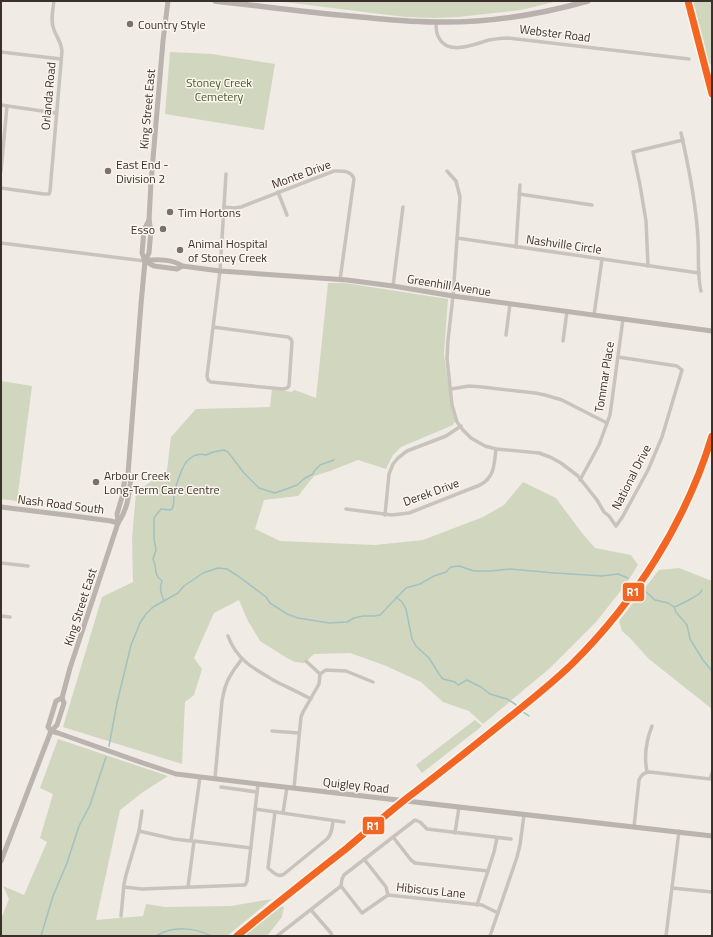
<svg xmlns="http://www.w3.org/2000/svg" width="713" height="937" font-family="'Titillium Web',sans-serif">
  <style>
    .green { fill: #d1d6bf }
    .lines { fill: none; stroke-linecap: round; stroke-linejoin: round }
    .stream { stroke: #a1c2c1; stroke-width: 1.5 }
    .street { stroke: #c9c3be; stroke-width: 3.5 }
    .secondary { stroke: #bab3ae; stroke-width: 5 }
    .primary { stroke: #b8b1ad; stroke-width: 5.5 }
    .rail-1-casing { stroke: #fbf5ee; stroke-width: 10 }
    .rail-1 { stroke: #f26522; stroke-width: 7 }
    .poi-dot { fill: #7a716c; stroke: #fbf5ee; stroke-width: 1.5 }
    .labels { text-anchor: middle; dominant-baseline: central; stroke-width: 3; stroke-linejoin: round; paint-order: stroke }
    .poi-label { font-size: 12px; fill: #3b302b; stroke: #fbf5ee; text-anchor: start }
    .street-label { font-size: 12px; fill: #3b302b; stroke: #fbf5ee }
    .park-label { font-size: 12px; fill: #4a5a2e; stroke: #fbf5ee }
    .line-badge { stroke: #fbf5ee; stroke-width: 1.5 }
    .badge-label { font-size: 11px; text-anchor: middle; font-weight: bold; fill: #fff }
  </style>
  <rect width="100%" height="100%" fill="#f0ebe5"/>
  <g class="green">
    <polygon points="277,1 558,1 521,10 458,17 433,18 406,17 372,13"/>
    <polygon points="693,1 712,1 712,65 708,62"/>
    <polygon points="170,52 212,54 275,64 264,130 165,114"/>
    <polygon points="328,283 345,283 448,299 444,354 452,410 456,420 453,425 401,447 393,455 386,469 358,460 330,471 314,476 298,496 264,500 255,529 280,541 375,545 423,540 483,517 504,505 523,482 556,498 582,533 595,548 631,555 638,565 626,584 596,622 550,668 483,724 469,711 443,702 421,682 384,665 350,653 314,654 304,663 295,662 287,658 260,641 247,619 239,600 214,613 194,658 202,669 194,695 185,702 182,764 63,727 102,597 133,582 132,539 136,492 167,470 171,437 196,409 270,407 272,389 283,390 291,392 295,390 316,398"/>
    <polygon points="1,381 32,386 17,501 1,499"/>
    <polygon points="679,568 712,581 712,709 649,659 629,637 622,631 619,621 659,570"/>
    <polygon points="475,720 482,726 422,773 416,765"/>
    <polygon points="58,739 168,776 143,792 120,810 96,920 143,916 146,904 165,907 231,906 272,899 227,936 1,936 1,919 9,899 3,886 24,895 47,842 40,838 53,794 40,788"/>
    <polygon points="278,907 284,907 282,917 267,936 243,936"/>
  </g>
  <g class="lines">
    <g class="stream">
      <polyline points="645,591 655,600 668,603 674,607 676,612 687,625 690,639 703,660 712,671"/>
      <polyline points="396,597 402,602 406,609 412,639 416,646 429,658 439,674 443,679 455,682 458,685 467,680 481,687 490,694 507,699 515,704 518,707"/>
      <path d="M 164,601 C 161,594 159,588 162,581 C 152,573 158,568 153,559 L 156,550 L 154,539 L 154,518 L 161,509 L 170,510 L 172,509 C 175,503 173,502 174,497 C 174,489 182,467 187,461 C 192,456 199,453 206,455 L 213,452 L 224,450 L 228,452 L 244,473 L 259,488 L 275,493 L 289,488 L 297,485 L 305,478 L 313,474 L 315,470 L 320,465 L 334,460"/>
      <path d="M 674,607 C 678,606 697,596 700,593 C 701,592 701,591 702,590"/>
      <polyline points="520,710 529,716"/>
      <polyline points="109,746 117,703 131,645 140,623 146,614 153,607 178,593 184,586 203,573 218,568 227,569 238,576 266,597 270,603 287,614 298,618 329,623 347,622 354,618 363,616 374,616 380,615 406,588 420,584 434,576 446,572 451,567 459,566 474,571 491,571 510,569 555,573 602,576 618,574 628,578"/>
      <polyline points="41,936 53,896 67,863 79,826 90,805 106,757"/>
      <path d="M 156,936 C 172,926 194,927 211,936"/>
    </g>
    <g class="street">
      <path d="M 436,22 C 436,27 436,34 439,38 C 448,56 475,44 489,40 C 495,39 501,38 508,38 L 689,59"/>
      <polyline points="1,52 61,59"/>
      <polyline points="1,105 56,113"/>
      <path d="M 681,133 C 689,168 696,203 698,239 C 699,256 697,275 701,291"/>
      <polyline points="1,171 7,106"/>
      <polyline points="447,171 456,181 460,197 453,296 448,340 447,358 452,405 457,422 463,430 471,438 485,446 496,449 539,453 550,457 561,463 578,476 597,500 604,512 609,516 616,526 623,516 648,470 662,437 682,370 677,366 618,357"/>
      <path d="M 1,188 L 44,194 L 49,194 L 50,191 L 62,51 C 61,41 57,38 54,30 C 50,21 53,10 54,1"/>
      <polyline points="278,192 287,215"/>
      <polyline points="519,194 592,205"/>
      <path d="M 224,207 L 234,208 L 241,207 L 334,171 C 342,171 351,170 354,179 L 340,280"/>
      <polyline points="457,238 699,273"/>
      <polyline points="1,243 145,261"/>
      <polyline points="516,247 520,185"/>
      <polyline points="648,266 646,221 640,185 633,152 683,140"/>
      <polyline points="393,286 403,207"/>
      <polyline points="594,315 602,259"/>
      <polyline points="213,327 288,337 291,339 292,342 289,386 287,388 283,389 211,382 208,380 207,376 220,271 226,174"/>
      <polyline points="506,335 510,304"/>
      <polyline points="563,341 567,311"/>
      <polyline points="451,389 469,386 482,387 535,393 545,395 562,400 607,423"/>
      <polyline points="580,480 599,445 610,415 623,319"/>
      <path d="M 346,509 L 392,515 L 409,513 L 480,485 C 495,477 494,464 496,449"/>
      <polyline points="385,515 389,474 393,464 398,458 407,451 446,436 461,426"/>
      <polyline points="1,563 28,566"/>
      <polyline points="1,616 10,617"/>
      <path d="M 228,636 C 237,661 256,670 277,682 C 289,688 300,693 311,699"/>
      <polyline points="306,661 320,674"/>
      <polyline points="320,674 326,670 346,671 373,682"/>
      <polyline points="272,731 299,733"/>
      <path d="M 647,772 C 644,757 646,741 652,726"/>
      <path d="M 215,778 L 222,701 C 223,696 224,690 226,685 C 229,675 236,667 242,659"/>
      <polyline points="221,787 257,792"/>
      <polyline points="294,788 301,717 303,712 319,684 320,674"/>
      <polyline points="255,809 344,822"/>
      <path d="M 275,812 L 268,868 C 273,872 278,878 284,874 L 327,839 C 332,834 332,828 333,821"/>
      <polyline points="283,813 287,787"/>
      <path d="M 634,827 L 639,780 C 641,775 644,772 650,772 L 710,779 L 712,773"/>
      <polyline points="139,831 174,839 191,841 200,777"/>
      <polyline points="455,833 459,807"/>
      <polyline points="393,837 411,860 415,863 488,871"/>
      <polyline points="364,859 386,887 388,895"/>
      <polyline points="124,887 142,889 244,885 245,885 247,881 258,784"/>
      <polyline points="188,887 194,841 251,848"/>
      <polyline points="672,888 712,892"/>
      <polyline points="477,905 494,852 497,838"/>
      <polyline points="311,910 331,933 332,936"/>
      <polyline points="498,913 482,905 388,895 362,913 341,886 342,879 344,875 415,820 420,822 427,829 511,839"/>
      <polyline points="121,916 124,884 126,875 139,831 142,811"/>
      <polyline points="277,936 341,886"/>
      <polyline points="490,936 517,857 520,845 524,815"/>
      <polyline points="666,936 679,831"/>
    </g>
    <g class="secondary">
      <path d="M 145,261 C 156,259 173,259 182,266 L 220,271 L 347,280 L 393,286 L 453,296 L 712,331"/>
      <polyline points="145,261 142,253 144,230 149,220"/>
      <polyline points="145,261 154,266 177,269 182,266"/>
      <polyline points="1,507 74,516 111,521 118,523"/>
      <polyline points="118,523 117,514 122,497 125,478 128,474 141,304 145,261 149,253 150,241 151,231 149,220 151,182 163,41 168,1"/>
      <polyline points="51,731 58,733 143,763 176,774 258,784 712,836"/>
      <polyline points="51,731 48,727 56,701 62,698"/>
      <path d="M 1,861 L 51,731 L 57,725 L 64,703 L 62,698 L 70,668 L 118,523 C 128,509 129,494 131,477 L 131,475 L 128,474"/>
    </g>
    <path class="primary" d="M 215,1 C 260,6 305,12 350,16 C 379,19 407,22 435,22 C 487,23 538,15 588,1"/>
    <defs>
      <g id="rail-1">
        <polyline points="688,1 712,94"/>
        <path d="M 237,936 C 273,906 310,877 347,848 C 367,831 387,814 407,798 C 439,774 470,749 501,724 C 525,705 549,686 571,665 C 635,602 686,522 712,436"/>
      </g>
    </defs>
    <use href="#rail-1" class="rail-1-casing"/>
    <use href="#rail-1" class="rail-1"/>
  </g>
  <g class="poi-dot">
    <circle cx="130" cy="24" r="4"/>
    <circle cx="108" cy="171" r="4"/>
    <circle cx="170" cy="212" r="4"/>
    <circle cx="163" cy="229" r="4"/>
    <circle cx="180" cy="250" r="4"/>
    <circle cx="96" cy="482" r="4"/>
  </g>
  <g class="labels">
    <g class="poi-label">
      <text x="138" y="24">Country Style</text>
      <text x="116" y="164">East End -<tspan x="116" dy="14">Division 2</tspan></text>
      <text x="178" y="212">Tim Hortons</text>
      <text x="155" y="229" text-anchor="end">Esso</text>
      <text x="188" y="243">Animal Hospital<tspan x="188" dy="14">of Stoney Creek</tspan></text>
      <text x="104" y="475">Arbour Creek<tspan x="104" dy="14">Long-Term Care Centre</tspan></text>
    </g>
    <g class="street-label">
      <text transform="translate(555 33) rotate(7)">Webster Road</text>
      <text transform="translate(48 96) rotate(-85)">Orlanda Road</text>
      <text transform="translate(147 109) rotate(-85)">King Street East</text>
      <text transform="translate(301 174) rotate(-20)">Monte Drive</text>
      <text transform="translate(564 244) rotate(8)">Nashville Circle</text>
      <text transform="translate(449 285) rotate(9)">Greenhill Avenue</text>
      <text transform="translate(604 377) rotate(-81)">Tommar Place</text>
      <text transform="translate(631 477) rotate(-63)">National Drive</text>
      <text transform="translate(431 492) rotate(-20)">Derek Drive</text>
      <text transform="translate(61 504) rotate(7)">Nash Road South</text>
      <text transform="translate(80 607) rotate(-72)">King Street East</text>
      <text transform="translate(356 785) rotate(6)">Quigley Road</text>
      <text transform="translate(431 890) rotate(6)">Hibiscus Lane</text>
    </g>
    <g class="park-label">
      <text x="219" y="82">Stoney Creek<tspan x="219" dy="14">Cemetery</tspan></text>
    </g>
  </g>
  <g class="line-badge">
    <rect x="622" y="582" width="23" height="20" rx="4" fill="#f26522"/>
    <rect x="362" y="816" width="23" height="19" rx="4" fill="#f26522"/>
  </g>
  <g class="badge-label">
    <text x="633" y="596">R1</text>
    <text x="373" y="830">R1</text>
  </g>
  <rect width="713" height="937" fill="none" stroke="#3b302b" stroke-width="4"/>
</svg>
